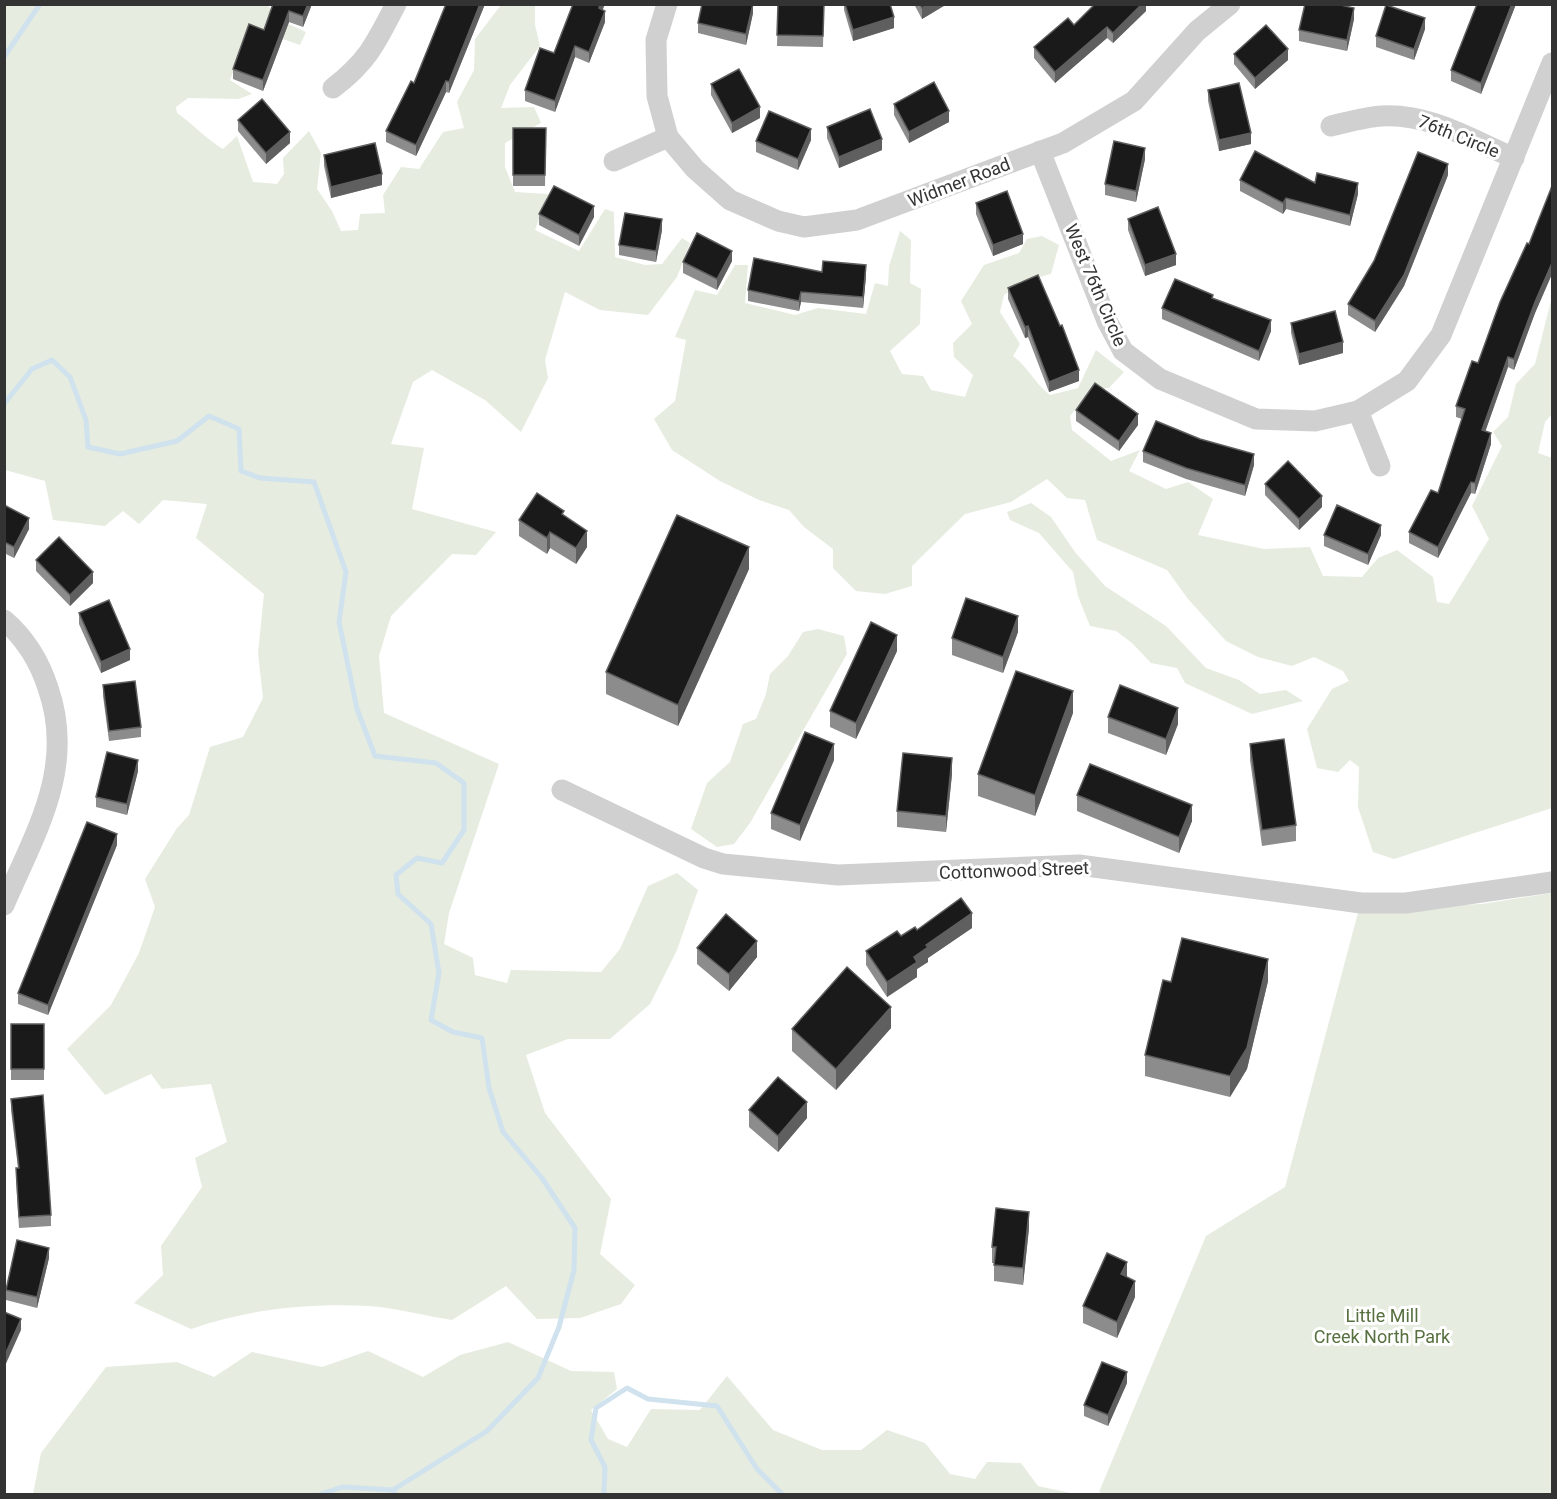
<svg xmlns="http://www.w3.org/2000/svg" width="1557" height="1499" font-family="Roboto,sans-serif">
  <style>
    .green { fill: #e6ecdf }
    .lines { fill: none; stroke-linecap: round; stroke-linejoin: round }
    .stream { stroke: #cfe2ee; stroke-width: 5 }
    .minor { stroke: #d0d0d0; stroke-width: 21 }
    .wall { fill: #8c8c8c }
    .shaded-wall { fill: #5f5f5f }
    .building { fill: #1a1a1a; stroke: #5f5f5f; stroke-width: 1.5 }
    .labels { text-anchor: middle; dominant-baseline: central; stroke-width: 6; stroke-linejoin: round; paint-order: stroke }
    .street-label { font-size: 18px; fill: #333; stroke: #fff }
    .park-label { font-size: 18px; fill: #56703f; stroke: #fff }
  </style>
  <rect width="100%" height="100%" fill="#fff"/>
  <g class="green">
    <path d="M 4,5 L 267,5 L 272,10 L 273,17 L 306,32 L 300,45 L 260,31 L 247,35 L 230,80 L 252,94 L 238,99 L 188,98 L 176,107 L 177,113 C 194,125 206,139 223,149 L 237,136 L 253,182 L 277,184 L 284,174 L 283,158 L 309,131 L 321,153 L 317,189 L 332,211 L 341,231 L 358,230 L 360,214 L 385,213 L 383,195 L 401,167 L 419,169 L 443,132 L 464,128 L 457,102 L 474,70 L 475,39 L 501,5 L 535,5 L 535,25 L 540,46 L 510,85 L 501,108 L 534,107 L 541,123 L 505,143 L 505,167 L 515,192 L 548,194 L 535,230 L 579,251 L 605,209 L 614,212 L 615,257 L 645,265 L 662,264 L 682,238 L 690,243 L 677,277 L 648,315 L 600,310 L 565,292 L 545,360 L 548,378 L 521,432 L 485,400 L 432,370 L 413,382 L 391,444 L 424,448 L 412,509 L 496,532 L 476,555 L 452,554 L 391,616 L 379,656 L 384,713 L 499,764 L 449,913 L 444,944 L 473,958 L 475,975 L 507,983 L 511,970 L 601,972 L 620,949 L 648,886 L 677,873 L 698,890 L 677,950 L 650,1004 L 610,1039 L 568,1039 L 526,1055 L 545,1113 L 611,1199 L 600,1254 L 635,1285 L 621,1304 L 580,1318 L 537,1319 L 506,1286 L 452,1320 C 425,1316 397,1308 369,1306 C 308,1303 249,1309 191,1329 L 134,1303 L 163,1275 L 161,1246 L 202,1187 L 195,1158 L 227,1142 L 211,1084 L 162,1089 L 151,1074 L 105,1095 L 67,1049 L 111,1005 L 139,953 L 155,907 L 145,879 L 177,828 L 189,815 L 210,747 L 243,737 L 263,698 L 258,653 L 264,594 L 196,538 L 207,504 L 163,500 L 139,524 L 123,511 L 105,526 L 53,520 L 45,481 L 5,470 Z"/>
    <path d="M 900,231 L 911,240 L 910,283 L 921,289 L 920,324 L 890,351 L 902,374 L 923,376 L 931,390 L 965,397 L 973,375 L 954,357 L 953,343 L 972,324 L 961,301 L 984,265 L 1019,253 L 1027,239 L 1042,236 L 1059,245 L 1051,274 L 1024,281 L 1004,295 L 1000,312 L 1020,344 L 1013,356 C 1028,367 1035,384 1050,395 L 1078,388 L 1096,350 L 1124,372 L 1109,388 L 1092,389 L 1070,416 L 1072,430 L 1111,461 L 1140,450 L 1129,471 L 1166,489 L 1188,482 L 1213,499 L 1198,535 L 1264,549 L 1310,547 L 1323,576 L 1362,577 L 1378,558 L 1397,550 L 1433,577 L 1437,602 L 1449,604 L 1489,539 L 1472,506 L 1502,446 L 1493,432 L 1508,417 L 1516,384 L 1535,364 L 1552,297 L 1552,414 L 1545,422 L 1538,453 L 1552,458 L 1552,808 L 1394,859 L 1373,852 L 1358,807 L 1359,767 L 1350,760 L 1338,772 L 1317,768 L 1307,729 L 1332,689 L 1349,681 L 1343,671 L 1314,657 L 1292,666 L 1258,657 L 1226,641 L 1188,599 L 1167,570 L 1097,540 L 1085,500 L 1067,498 L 1047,479 L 1011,502 L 965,514 L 912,566 L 912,586 L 885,594 L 856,591 L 833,568 L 833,549 L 804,527 L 789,510 L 759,500 L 720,481 L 672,450 L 654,419 L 675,401 L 686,340 L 675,337 L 695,290 L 717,295 L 735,265 L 748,265 L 745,303 L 795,315 L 818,308 L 866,314 L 875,283 L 888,286 L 889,266 Z"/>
    <polygon points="1031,503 1051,517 1075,552 1105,586 1166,626 1206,668 1239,680 1260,694 1286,690 1303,701 1252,714 1185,683 1177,668 1151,663 1132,643 1116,631 1090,626 1078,596 1073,572 1039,533 1010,520 1007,512"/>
    <polygon points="818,629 844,636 847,654 750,823 734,844 717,847 691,829 707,783 730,762 743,724 756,719 766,694 770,674 788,656 803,632"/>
    <polygon points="1552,893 1552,1494 1106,1494 1099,1492 1206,1236 1285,1187 1359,909 1482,904"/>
    <polygon points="508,1342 571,1371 614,1372 617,1389 591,1410 608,1439 627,1447 651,1409 700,1410 727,1376 773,1430 822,1450 861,1450 887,1430 925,1443 950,1474 975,1479 987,1462 1021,1463 1038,1486 1075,1494 33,1494 41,1453 106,1367 177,1362 214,1377 252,1352 322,1367 368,1351 423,1377 460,1355"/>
  </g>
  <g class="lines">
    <g class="stream">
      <polyline points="4,57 40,4"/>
      <polyline points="4,404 32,369 52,360 70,377 86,420 88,447 120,454 177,441 209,416 239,429 241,471 260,478 314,482 346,572 339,622 357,709 375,756 436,763 464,783 464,830 442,863 417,858 396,875 398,894 431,924 439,973 431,1020 453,1032 482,1038 489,1088 503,1132 542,1178 575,1228 574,1270 559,1327 538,1378 487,1431 393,1490"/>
      <polyline points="321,1494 342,1487 393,1490 395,1494"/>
      <polyline points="604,1494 605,1467 591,1440 596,1408 627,1388 648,1399 717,1406 757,1469 782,1494"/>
    </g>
    <g class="minor">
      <polyline points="667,4 656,40 657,96 668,137 695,169 730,200 778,221 804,227 857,220 1063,143 1134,101 1197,31 1230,4"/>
      <path d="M 333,88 C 368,61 376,43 396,4"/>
      <path d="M 1331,126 C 1348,122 1365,117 1382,116 C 1429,113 1472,140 1514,158"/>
      <polyline points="1040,151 1107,321 1123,351 1160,379 1256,419 1315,421 1358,411 1407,381 1441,335 1552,63"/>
      <polyline points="614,161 668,137"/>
      <polyline points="1358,411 1380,466"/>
      <path d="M 4,620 C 25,638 40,663 48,688 C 76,768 35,833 4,905"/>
      <polyline points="562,790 704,858 723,864 838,875 1079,865 1361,903 1406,903 1552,882"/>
    </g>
  </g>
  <g class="wall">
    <polygon points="273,4 312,4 303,27 289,22 263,91 233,79 233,69 264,30"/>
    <polygon points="446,4 485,4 449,93 446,92 416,156 386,142 386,131 414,83"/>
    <polygon points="753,4 753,13 746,45 698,33 698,23"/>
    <polygon points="778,4 824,4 823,47 777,46"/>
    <polygon points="844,4 890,4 894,28 853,41 844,10"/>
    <polygon points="914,4 947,4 922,19"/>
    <polygon points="1146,4 1146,11 1113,43 1107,38 1055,83 1034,58 1034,47 1074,25"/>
    <polygon points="1516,4 1481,94 1451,81 1451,70"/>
    <polygon points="603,10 605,22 589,63 575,57 555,112 525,101 525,90 554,53"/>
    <polygon points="1354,19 1347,51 1299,41 1299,30"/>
    <polygon points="1425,29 1414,60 1376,47 1376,36"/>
    <polygon points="1234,54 1288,60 1255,89 1234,64"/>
    <polygon points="711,84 760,118 732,133 711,95"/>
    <polygon points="1208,90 1251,144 1219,151 1208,101"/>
    <polygon points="894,104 949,122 909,143 894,115"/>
    <polygon points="238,120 290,143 266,164 238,131"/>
    <polygon points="827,127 882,150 839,168 827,138"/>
    <polygon points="513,128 546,128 545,186 513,186"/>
    <polygon points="811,140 798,170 756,152 756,141"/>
    <polygon points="324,155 382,185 331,198 324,166"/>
    <polygon points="1145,159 1136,202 1105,195 1105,184"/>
    <polygon points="1448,175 1404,286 1375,332 1348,315 1348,304"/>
    <polygon points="1240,180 1315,183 1358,194 1350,226 1286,209 1283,214 1240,191"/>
    <polygon points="1552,186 1552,274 1535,313 1514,370 1508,367 1485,431 1491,444 1475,494 1471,493 1438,558 1409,543 1409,532 1438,493 1462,419 1456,417 1456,406 1478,363 1529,244"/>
    <polygon points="976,203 1023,244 993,256 976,214"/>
    <polygon points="539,214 594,217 579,246 539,225"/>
    <polygon points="1128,219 1176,265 1145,276 1128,230"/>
    <polygon points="662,230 656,262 619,255 619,245"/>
    <polygon points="732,261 717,290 683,273 683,262"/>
    <polygon points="822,272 866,276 863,308 801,302 799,311 748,301 748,290"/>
    <polygon points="1008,288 1060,326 1079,381 1049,392 1028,337 1025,338 1008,299"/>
    <polygon points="1162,308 1271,331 1259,361 1162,319"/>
    <polygon points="1291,323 1343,353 1299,365 1291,333"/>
    <polygon points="1076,410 1138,425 1119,451 1076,421"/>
    <polygon points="1143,451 1254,465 1245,496 1186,479 1143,462"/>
    <polygon points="1265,484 1322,507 1299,530 1265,495"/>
    <polygon points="4,505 29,529 14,558 4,553"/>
    <polygon points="564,516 587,547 576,564 550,548 547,554 519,536 519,520"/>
    <polygon points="1324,535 1381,535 1368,565 1324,546"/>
    <polygon points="36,560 93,583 70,606 36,571"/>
    <polygon points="749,569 678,726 606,694 606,672"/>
    <polygon points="79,613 130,660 101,673 79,624"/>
    <polygon points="1018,632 1003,673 952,655 952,638"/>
    <polygon points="897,651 856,739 830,727 830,711"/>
    <polygon points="103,685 141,727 141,737 109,741 103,696"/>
    <polygon points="1073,713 1035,816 978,796 978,774"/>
    <polygon points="1108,717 1178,724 1166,755 1108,733"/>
    <polygon points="1250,744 1296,825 1296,841 1262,846 1250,760"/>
    <polygon points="834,760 800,841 771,829 771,813"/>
    <polygon points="138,771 127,815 96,807 96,797"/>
    <polygon points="952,774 946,832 897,827 897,811"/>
    <polygon points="1077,795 1192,821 1179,853 1077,811"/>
    <polygon points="117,845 48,1015 18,1004 18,993"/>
    <polygon points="972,928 928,958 928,962 917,969 917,977 887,997 866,965 866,951 917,930"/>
    <polygon points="697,948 757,957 729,991 697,964"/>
    <polygon points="1268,981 1247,1069 1230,1097 1145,1076 1145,1055 1171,982"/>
    <rect x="11" y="1024" width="33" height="56"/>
    <polygon points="891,1028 836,1090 792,1051 792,1029"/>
    <polygon points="11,1099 51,1215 51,1226 19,1228 16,1179 16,1168 18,1168 11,1110"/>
    <polygon points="749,1110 807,1118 778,1152 749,1127"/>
    <polygon points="1029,1228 1023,1285 994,1281 994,1263 992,1263 992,1247"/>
    <polygon points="49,1258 37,1308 6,1300 6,1290"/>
    <polygon points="1135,1297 1117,1338 1083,1323 1083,1306"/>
    <polygon points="1127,1383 1108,1426 1084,1416 1084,1405"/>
  </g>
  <g class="shaded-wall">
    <polygon points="308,4 312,4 303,27 303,16"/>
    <polygon points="480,4 485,4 449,93 449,82"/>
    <polygon points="600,4 605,4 599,19 599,8"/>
    <polygon points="753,4 753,13 746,45 746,34"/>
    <polygon points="928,4 947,4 922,19 922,8"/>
    <polygon points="1142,4 1146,4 1146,11 1113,43 1113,33"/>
    <polygon points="1512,4 1516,4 1481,94 1481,83"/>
    <polygon points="1354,8 1354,19 1347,51 1347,40"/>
    <polygon points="289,11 289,22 263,91 263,80"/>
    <polygon points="605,11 605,22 589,63 589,52"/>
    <polygon points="894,17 894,28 853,41 853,30"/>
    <polygon points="1425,18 1425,29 1414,60 1414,49"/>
    <polygon points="1107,27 1107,38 1055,83 1055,72"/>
    <polygon points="575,46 575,57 555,112 555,101"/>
    <polygon points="1288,49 1288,60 1255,89 1255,78"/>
    <polygon points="446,81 446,92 416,156 416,145"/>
    <polygon points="760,107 760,118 732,133 732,123"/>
    <polygon points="949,111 949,122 909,143 909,132"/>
    <polygon points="811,129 811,140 798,170 798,159"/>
    <polygon points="290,132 290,143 266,164 266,153"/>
    <polygon points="1251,133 1251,144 1219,151 1219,140"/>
    <polygon points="882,139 882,150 839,168 839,157"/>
    <polygon points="1145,148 1145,159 1136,202 1136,191"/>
    <polygon points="1448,164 1448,175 1404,286 1375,332 1375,321"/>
    <polygon points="382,174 382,185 331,198 331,187"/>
    <polygon points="1358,183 1358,194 1350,226 1350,215"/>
    <polygon points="1286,198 1286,209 1283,214 1283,203"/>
    <polygon points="594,206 594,217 579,246 579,235"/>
    <polygon points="662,219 662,230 656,262 656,251"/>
    <polygon points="1023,234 1023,244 993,256 993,245"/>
    <polygon points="732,251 732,261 717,290 717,279"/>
    <polygon points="1176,254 1176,265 1145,276 1145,265"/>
    <polygon points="1552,263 1552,274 1535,313 1514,370 1514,359 1535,302"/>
    <polygon points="866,265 866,276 863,308 863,297"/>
    <polygon points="801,292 801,302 799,311 799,301"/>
    <polygon points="1271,320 1271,331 1259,361 1259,351"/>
    <polygon points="1028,326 1028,337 1025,338 1025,327"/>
    <polygon points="1343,342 1343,353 1299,365 1299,354"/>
    <polygon points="1508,357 1508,367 1482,441 1482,430"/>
    <polygon points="1079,370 1079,381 1049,392 1049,382"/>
    <polygon points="1138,414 1138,425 1119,451 1119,441"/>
    <polygon points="1491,433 1491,444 1475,494 1475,483"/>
    <polygon points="1254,454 1254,465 1245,496 1245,485"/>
    <polygon points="1471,482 1471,493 1438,558 1438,547"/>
    <polygon points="1322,496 1322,507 1299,530 1299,519"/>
    <polygon points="29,518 29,529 14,558 14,547"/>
    <polygon points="1381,525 1381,535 1368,565 1368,554"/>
    <polygon points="587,531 587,547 576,564 576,548"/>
    <polygon points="550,532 550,548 547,554 547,538"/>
    <polygon points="749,547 749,569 678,726 678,705"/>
    <polygon points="93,572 93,583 70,606 70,595"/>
    <polygon points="1018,616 1018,632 1003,673 1003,657"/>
    <polygon points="897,635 897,651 856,739 856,723"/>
    <polygon points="130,649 130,660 101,673 101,662"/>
    <polygon points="1073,691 1073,713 1035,816 1035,795"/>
    <polygon points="1178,708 1178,724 1166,755 1166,739"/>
    <polygon points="834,744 834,760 800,841 800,825"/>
    <polygon points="952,758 952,774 946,832 946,816"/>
    <polygon points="138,760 138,771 127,815 127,804"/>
    <polygon points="1192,805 1192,821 1179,853 1179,837"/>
    <polygon points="117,834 117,845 48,1015 48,1005"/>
    <polygon points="972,913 972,928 928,958 928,962 917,969 917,977 887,997 887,982 926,945"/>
    <polygon points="757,941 757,957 729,991 729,974"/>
    <polygon points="1268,959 1268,981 1247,1069 1230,1097 1230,1076"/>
    <polygon points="891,1007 891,1028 836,1090 836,1069"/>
    <polygon points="807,1102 807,1118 778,1152 778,1136"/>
    <polygon points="1029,1212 1029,1228 1023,1285 1023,1268"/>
    <polygon points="49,1248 49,1258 37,1308 37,1297"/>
    <polygon points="1127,1262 1127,1278 1121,1274"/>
    <polygon points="1135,1281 1135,1297 1117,1338 1117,1322"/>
    <polygon points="21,1319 21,1330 4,1368 4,1357"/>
    <polygon points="1127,1372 1127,1383 1108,1426 1108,1415"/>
  </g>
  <g class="building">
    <polygon points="273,4 308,4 303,16 289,11 263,80 233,69 249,24 264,30"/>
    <polygon points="446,4 480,4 449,82 446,81 416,145 386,131 411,81 414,83"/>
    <polygon points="573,4 600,4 599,8 605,11 589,52 575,46 555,101 525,90 540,48 554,53"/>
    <polygon points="702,4 753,4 746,34 698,23"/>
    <polygon points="778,4 824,4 823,36 777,35"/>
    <polygon points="845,4 890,4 894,17 853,30"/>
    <polygon points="920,4 928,4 922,8"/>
    <polygon points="1095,4 1142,4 1113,33 1107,27 1055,72 1034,47 1068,18 1074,25"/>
    <polygon points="1305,4 1336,4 1354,8 1347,40 1299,30"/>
    <polygon points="1477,4 1512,4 1481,83 1451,70"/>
    <polygon points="1386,5 1425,18 1414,49 1376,36"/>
    <polygon points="1266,25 1288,49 1255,78 1234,54"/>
    <polygon points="739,69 760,107 732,123 711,84"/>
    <polygon points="934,82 949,111 909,132 894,104"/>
    <polygon points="1239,83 1251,133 1219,140 1208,90"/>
    <polygon points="262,99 290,132 266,153 238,120"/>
    <polygon points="870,109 882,139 839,157 827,127"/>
    <polygon points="769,111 811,129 798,159 756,141"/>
    <polygon points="513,128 546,128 545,175 513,175"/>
    <polygon points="1114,141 1145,148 1136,191 1105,184"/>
    <polygon points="375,143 382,174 331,187 324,155"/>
    <polygon points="1255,151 1315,183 1317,173 1358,183 1350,215 1286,198 1283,203 1240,180"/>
    <polygon points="1418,152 1448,164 1404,275 1375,321 1348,304 1374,261"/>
    <polygon points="554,186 594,206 579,235 539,214"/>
    <polygon points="1552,186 1552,263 1535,302 1514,359 1508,357 1482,430 1491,433 1475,483 1471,482 1438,547 1409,532 1431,490 1438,493 1465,409 1456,406 1472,361 1478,363 1500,302 1527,243 1529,244"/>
    <polygon points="1007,191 1023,234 993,245 976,203"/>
    <polygon points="1158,207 1176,254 1145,265 1128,219"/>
    <polygon points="625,213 662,219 656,251 619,245"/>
    <polygon points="697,233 732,251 717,279 683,262"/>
    <polygon points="754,258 822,272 823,261 866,265 863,297 801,292 799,301 748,290"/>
    <polygon points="1038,275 1060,326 1062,325 1079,370 1049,382 1028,326 1025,327 1008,288"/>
    <polygon points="1175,279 1213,295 1212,298 1271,320 1259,351 1162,308"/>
    <polygon points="1335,311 1343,342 1299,354 1291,323"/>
    <polygon points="1095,383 1138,414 1119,441 1076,410"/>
    <polygon points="1156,421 1200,439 1254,454 1245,485 1186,468 1143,451"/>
    <polygon points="1288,461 1322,496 1299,519 1265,484"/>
    <polygon points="537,493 564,511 562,514 587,531 576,548 550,532 547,538 519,520"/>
    <polygon points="4,505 29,518 14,547 4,542"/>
    <polygon points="1337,505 1381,525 1368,554 1324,535"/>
    <polygon points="677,515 749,547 678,705 606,672"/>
    <polygon points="59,537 93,572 70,595 36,560"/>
    <polygon points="966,598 1018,616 1003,657 952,638"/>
    <polygon points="109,600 130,649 101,662 79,613"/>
    <polygon points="871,622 897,635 856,723 830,711"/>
    <polygon points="1016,671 1073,691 1035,795 978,774"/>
    <polygon points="135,681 141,727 109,731 103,685"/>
    <polygon points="1120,685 1178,708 1166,739 1108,717"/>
    <polygon points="805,732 834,744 800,825 771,813"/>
    <polygon points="1284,739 1296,825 1262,830 1250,744"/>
    <polygon points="107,752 138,760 127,804 96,797"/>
    <polygon points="903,753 952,758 946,816 897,811"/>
    <polygon points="1090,764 1192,805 1179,837 1077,795"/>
    <polygon points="87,822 117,834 48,1005 18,993"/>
    <polygon points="961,898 972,913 926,945 928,947 914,957 917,962 887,982 866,951 897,931 901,936 915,927 917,930"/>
    <polygon points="726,914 757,941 729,974 697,948"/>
    <polygon points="1182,938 1268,959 1247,1048 1230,1076 1145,1055 1163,980 1171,982"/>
    <polygon points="847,967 891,1007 836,1069 792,1029"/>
    <rect x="11" y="1024" width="33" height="45"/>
    <polygon points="778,1077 807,1102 778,1136 749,1110"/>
    <polygon points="43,1095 51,1215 19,1217 16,1168 19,1168 11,1099"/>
    <polygon points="996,1208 1029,1212 1023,1268 994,1265 996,1247 992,1247"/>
    <polygon points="17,1240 49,1248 37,1297 6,1290"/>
    <polygon points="1107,1253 1127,1262 1121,1274 1135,1281 1117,1322 1083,1306"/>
    <polygon points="4,1312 21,1319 4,1357"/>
    <polygon points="1102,1362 1127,1372 1108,1415 1084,1405"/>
  </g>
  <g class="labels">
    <g class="street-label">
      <text transform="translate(1459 136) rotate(22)">76th Circle</text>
      <text transform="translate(959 182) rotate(-21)">Widmer Road</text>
      <text transform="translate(1096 285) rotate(67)">West 76th Circle</text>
      <text transform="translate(1014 870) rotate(-2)">Cottonwood Street</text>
    </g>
    <g class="park-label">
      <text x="1382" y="1315">Little Mill<tspan x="1382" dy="21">Creek North Park</tspan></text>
    </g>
  </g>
  <rect width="1557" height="1499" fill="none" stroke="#333333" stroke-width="12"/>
</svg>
